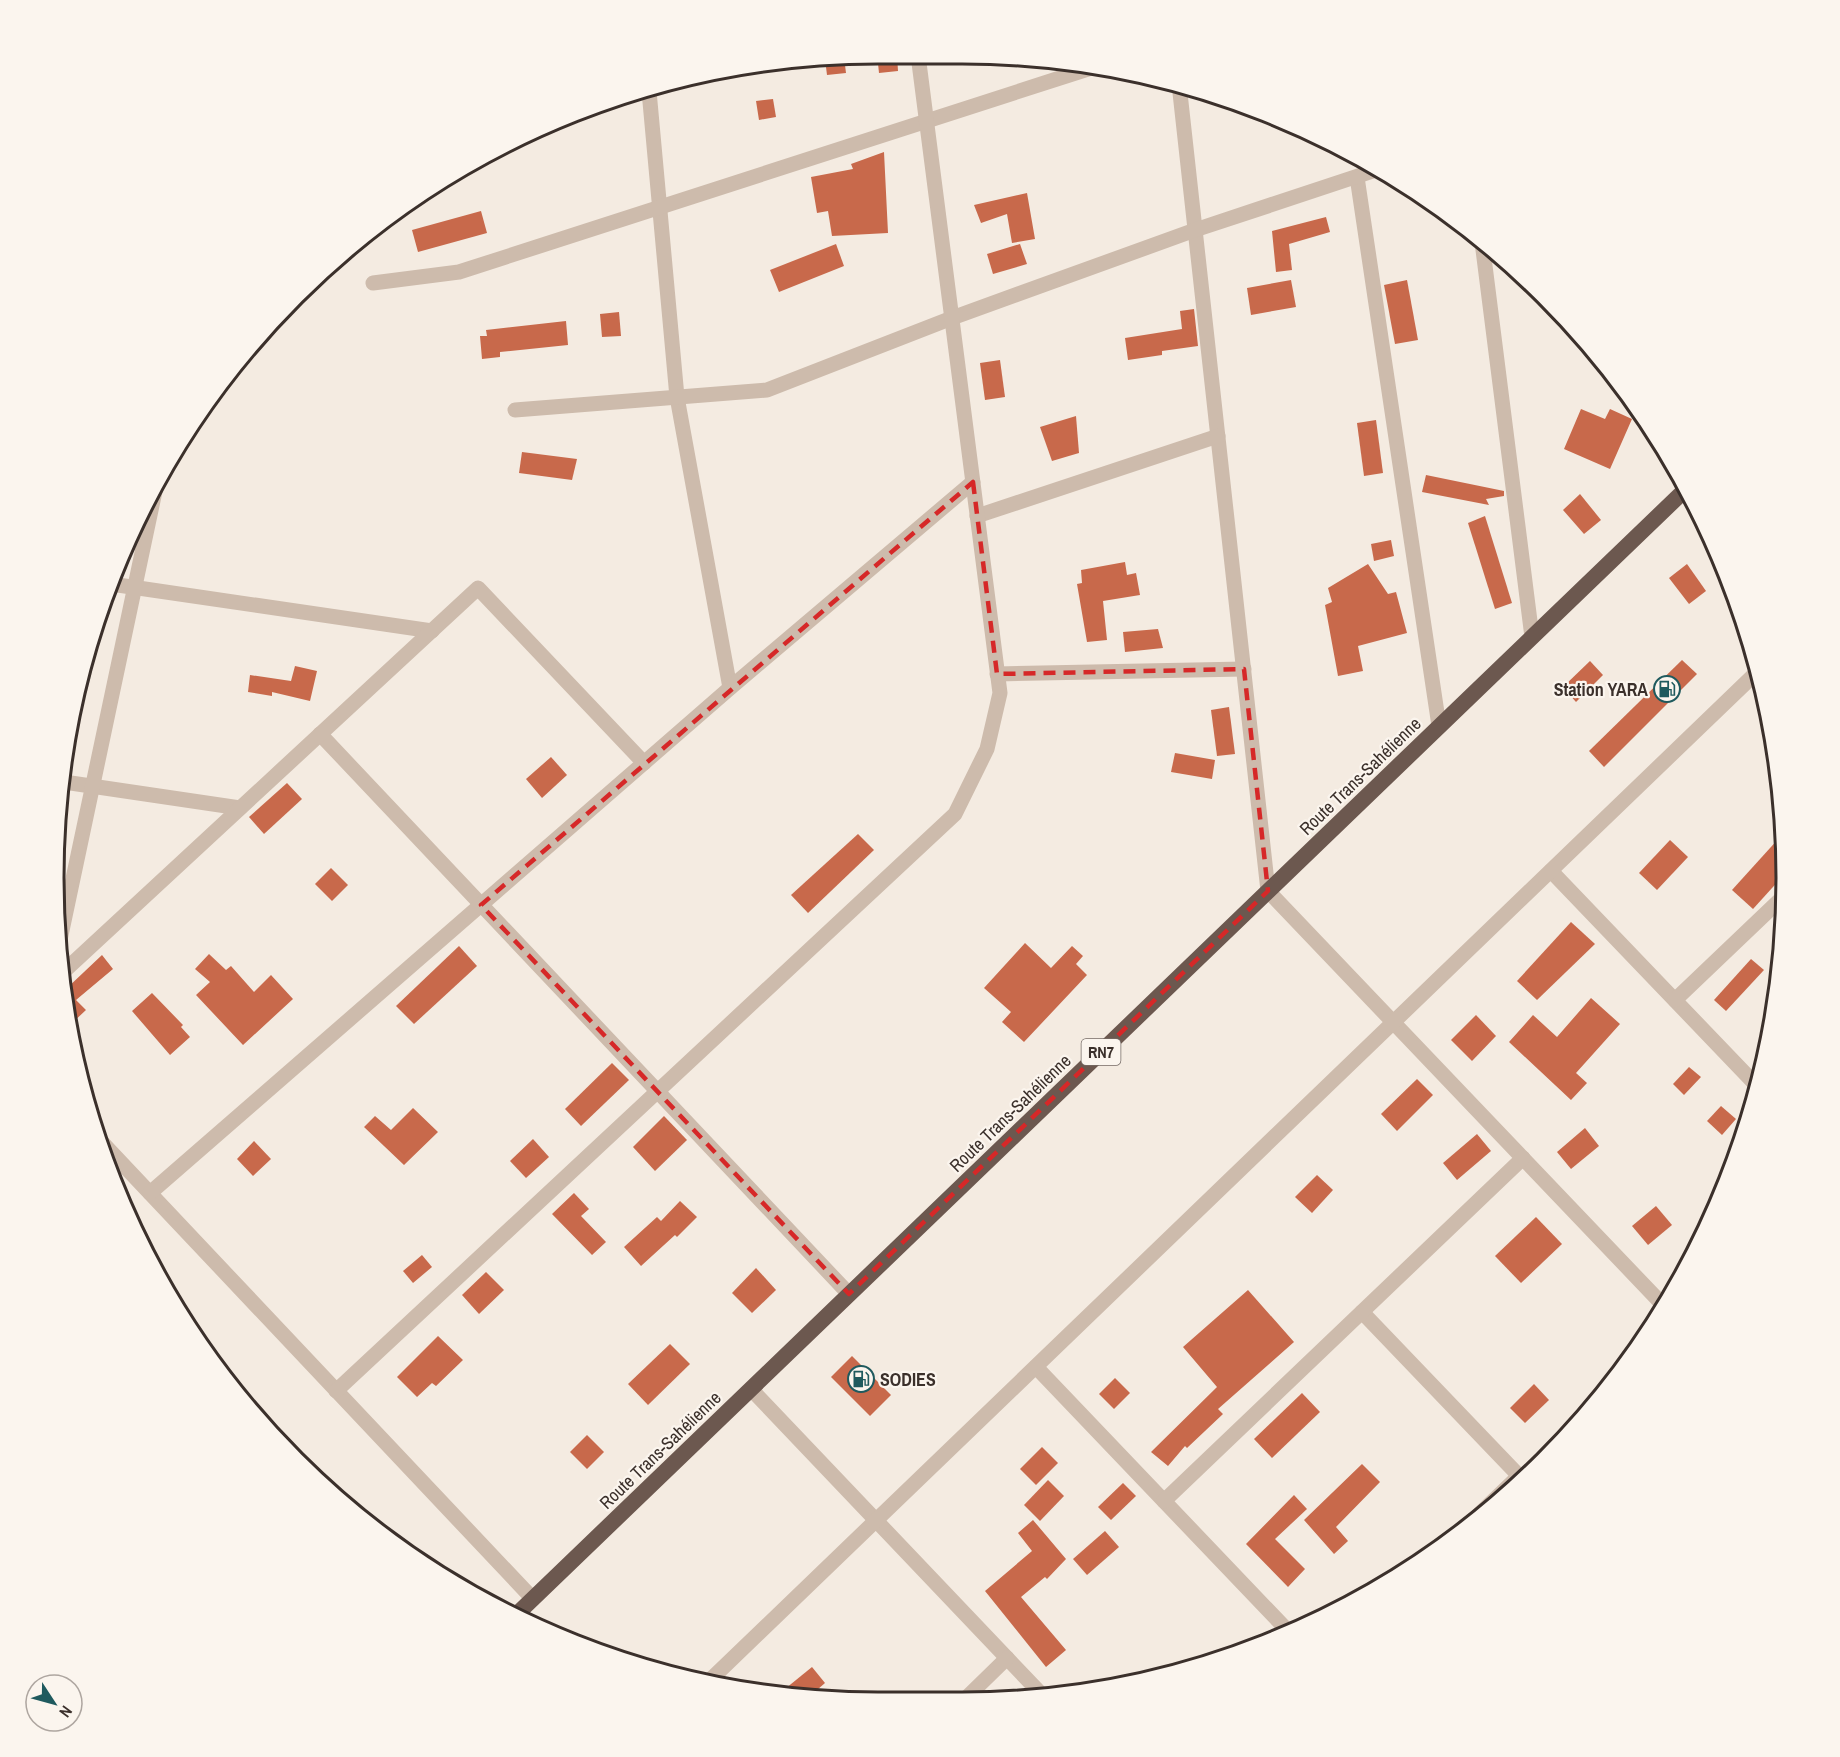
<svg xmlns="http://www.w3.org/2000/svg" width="1840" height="1757" font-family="'Archivo Narrow',sans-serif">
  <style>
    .building { fill: #c8694b }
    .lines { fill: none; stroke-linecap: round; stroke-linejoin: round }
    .minor { stroke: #cdbbac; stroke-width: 15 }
    .trunk { stroke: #6c584f; stroke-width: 16 }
    .marked { fill: none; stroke: #d62828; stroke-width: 4.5; stroke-dasharray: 12 8; stroke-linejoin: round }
    .labels { text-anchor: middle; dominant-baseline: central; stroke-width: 4.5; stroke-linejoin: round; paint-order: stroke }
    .shield { fill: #fbf5ee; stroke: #756b66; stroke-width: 1.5 }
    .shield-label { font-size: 16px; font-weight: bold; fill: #3b302b }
    .poi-label { font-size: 18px; font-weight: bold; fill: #3b302b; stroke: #fbf5ee; text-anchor: end }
    .street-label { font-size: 18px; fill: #3b302b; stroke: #fbf5ee }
    .rim { fill: none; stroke: #3b302b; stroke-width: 3 }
  </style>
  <rect width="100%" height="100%" fill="#f4ebe1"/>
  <g class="building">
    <polygon points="877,54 897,54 898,71 879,73"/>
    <polygon points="844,57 846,73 827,75 825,59"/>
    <polygon points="773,99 776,117 759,120 756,101"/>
    <polygon points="884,152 888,233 832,236 828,211 817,213 811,177 853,169 851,164"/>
    <polygon points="1027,193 1035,239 1012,243 1007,214 981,223 974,205"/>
    <polygon points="481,211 487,233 418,252 412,230"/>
    <polygon points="1326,217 1330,232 1289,244 1292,270 1276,272 1272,231"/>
    <polygon points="836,244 844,266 779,292 770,270"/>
    <polygon points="1020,244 1027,264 993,274 987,254"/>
    <polygon points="1291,280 1296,307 1251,315 1247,288"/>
    <polygon points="1407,280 1418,340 1395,344 1384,285"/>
    <polygon points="1194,309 1198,346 1162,351 1162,355 1128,360 1125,338 1182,329 1180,311"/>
    <polygon points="619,312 621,336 602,337 600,314"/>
    <polygon points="566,321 568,345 500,352 500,357 482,359 480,336 487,336 486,330"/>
    <polygon points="1000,360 1005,397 985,400 980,363"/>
    <polygon points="1581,409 1605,419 1610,409 1632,419 1610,469 1564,449"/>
    <polygon points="1076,416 1079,453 1052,461 1040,427"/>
    <polygon points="1376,420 1383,473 1364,476 1357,423"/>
    <polygon points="522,452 577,459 572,480 519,473"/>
    <polygon points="1426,475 1504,491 1504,496 1486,499 1489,505 1422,492"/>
    <polygon points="1580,494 1601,520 1584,534 1563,510"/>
    <polygon points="1485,516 1512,603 1495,609 1468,523"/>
    <polygon points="1391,540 1394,556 1374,561 1371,544"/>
    <polygon points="1125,562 1127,575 1136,573 1140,595 1103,601 1107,640 1087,642 1077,584 1082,583 1081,570"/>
    <polygon points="1368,564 1388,594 1396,592 1407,633 1358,646 1363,671 1338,676 1325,605 1332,602 1328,588"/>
    <polygon points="1687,564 1706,591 1689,604 1669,578"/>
    <polygon points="1158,629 1163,648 1125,652 1123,632"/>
    <polygon points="1682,660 1697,674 1604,767 1589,751"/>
    <polygon points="1590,661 1603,675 1576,702 1563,687"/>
    <polygon points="295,666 317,671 310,701 272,692 272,696 248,692 250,675 291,681"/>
    <polygon points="1229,707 1235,754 1217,756 1211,710"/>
    <polygon points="1175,753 1215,760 1212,779 1171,772"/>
    <polygon points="551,757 567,775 542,798 526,779"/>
    <polygon points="287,783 302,799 264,834 249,817"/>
    <polygon points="858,834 874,850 808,913 791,895"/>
    <polygon points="1781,836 1782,877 1753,909 1732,890"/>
    <polygon points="1670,840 1688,857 1657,890 1639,873"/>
    <polygon points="331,868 348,885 332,901 315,884"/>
    <polygon points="1571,922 1595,944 1537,1000 1517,981"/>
    <polygon points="1025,943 1051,968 1072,946 1083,956 1076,964 1087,975 1024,1042 1002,1022 1011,1012 984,988"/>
    <polygon points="459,946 477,966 414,1024 396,1006"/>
    <polygon points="209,954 226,970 231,966 254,992 271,975 293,999 243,1045 196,995 210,982 195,969"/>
    <polygon points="102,955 113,969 76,1000 86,1010 70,1025 61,984 66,989"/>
    <polygon points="1751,959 1764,970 1726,1011 1714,1000"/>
    <polygon points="152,993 183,1025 181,1027 190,1037 170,1055 132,1011"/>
    <polygon points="1591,998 1620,1024 1576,1073 1587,1083 1571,1100 1509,1042 1533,1015 1557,1037"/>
    <polygon points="1476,1015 1496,1036 1472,1061 1451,1040"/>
    <polygon points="612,1063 629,1080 581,1126 565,1109"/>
    <polygon points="1689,1067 1701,1077 1684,1095 1673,1084"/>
    <polygon points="1417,1079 1433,1095 1397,1131 1381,1114"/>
    <polygon points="1721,1106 1736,1119 1722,1135 1707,1121"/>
    <polygon points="413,1108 438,1132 404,1165 364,1127 375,1116 391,1130"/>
    <polygon points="664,1116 687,1140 655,1171 633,1147"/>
    <polygon points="1585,1128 1599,1146 1571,1169 1557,1152"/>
    <polygon points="1477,1134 1491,1151 1457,1180 1443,1163"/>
    <polygon points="533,1139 549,1157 526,1178 510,1161"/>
    <polygon points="254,1141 271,1159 253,1176 237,1159"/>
    <polygon points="1317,1175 1333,1190 1312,1213 1295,1197"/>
    <polygon points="574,1193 589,1209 581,1216 606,1242 592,1255 552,1214"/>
    <polygon points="680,1201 697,1217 677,1237 675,1235 641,1266 624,1247 657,1217 661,1221"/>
    <polygon points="1656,1206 1672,1225 1648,1245 1632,1226"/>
    <polygon points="1536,1217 1562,1244 1521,1283 1495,1256"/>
    <polygon points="422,1255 432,1267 413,1283 403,1271"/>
    <polygon points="756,1268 776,1290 752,1313 732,1293"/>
    <polygon points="486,1272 504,1290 479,1314 462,1295"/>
    <polygon points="1248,1290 1294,1342 1218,1409 1223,1414 1187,1448 1185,1446 1168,1466 1151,1452 1217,1387 1183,1347"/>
    <polygon points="438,1336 463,1360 436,1386 432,1383 417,1397 397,1377"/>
    <polygon points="670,1344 690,1364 648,1405 628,1384"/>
    <polygon points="852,1356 891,1395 870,1416 831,1377"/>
    <polygon points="1115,1378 1130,1393 1114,1409 1099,1394"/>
    <polygon points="1534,1384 1549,1400 1525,1423 1510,1408"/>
    <polygon points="1302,1393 1320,1412 1272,1458 1254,1439"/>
    <polygon points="587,1435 604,1452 587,1469 570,1452"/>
    <polygon points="1042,1447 1058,1463 1036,1485 1020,1469"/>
    <polygon points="1362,1464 1380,1482 1336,1527 1348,1541 1334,1554 1304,1520"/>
    <polygon points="1048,1480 1064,1496 1040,1521 1024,1505"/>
    <polygon points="1123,1483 1136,1496 1111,1520 1098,1507"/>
    <polygon points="1294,1495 1307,1509 1275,1539 1305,1569 1288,1587 1246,1544"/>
    <polygon points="1033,1520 1066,1559 1047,1579 1045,1577 1021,1597 1066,1650 1046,1667 985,1591 1032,1551 1018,1533"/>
    <polygon points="1105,1531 1119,1547 1087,1575 1073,1559"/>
    <polygon points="812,1667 825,1683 810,1696 780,1693"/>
  </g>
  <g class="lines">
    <g class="minor">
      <polyline points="1179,84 1268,891 1663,1305"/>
      <polyline points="649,91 677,397 730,688"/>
      <polyline points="1357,177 1439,726"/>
      <polyline points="1482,242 1532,637"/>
      <polyline points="373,283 459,272 1091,68"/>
      <polyline points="515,410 767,390 952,318 1195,230 1376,170"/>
      <polyline points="977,516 1218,436"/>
      <polyline points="111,584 432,631"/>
      <polyline points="997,674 1244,669"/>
      <polyline points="320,734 849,1294"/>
      <polyline points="64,782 240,808"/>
      <polyline points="1551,871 1759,1088"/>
      <polyline points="60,940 157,482"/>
      <polyline points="61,974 478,588 644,763"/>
      <polyline points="1675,1000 1783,897"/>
      <polyline points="96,1136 533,1599"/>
      <polyline points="150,1193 730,688 973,482"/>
      <polyline points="1362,1312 1523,1480"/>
      <polyline points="1036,1367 1288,1631"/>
      <polyline points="751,1389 1044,1697"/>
      <polyline points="336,1391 955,814 987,749 1000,693 918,55"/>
      <polyline points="1164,1501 1523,1158"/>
      <polyline points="1468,1525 1519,1476"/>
      <polyline points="706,1684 1756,673"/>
      <polyline points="964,1700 1007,1658"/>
    </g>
    <polyline class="trunk" points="516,1615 1686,489"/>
  </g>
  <path class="marked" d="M 973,482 L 997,674 L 1244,669 L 1268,891 L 849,1294 L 481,905 Z"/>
  <defs>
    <symbol id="fuel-ring" viewBox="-11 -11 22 22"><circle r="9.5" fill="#fbf5ee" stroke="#1f5a5e" stroke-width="1.5"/><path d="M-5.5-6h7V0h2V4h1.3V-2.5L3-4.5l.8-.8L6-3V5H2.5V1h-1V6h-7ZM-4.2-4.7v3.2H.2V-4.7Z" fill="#1f5a5e"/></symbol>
  </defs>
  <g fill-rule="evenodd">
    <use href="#fuel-ring" x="1652" y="674" width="30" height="30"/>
    <use href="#fuel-ring" x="846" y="1364" width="30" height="30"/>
  </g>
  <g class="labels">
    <rect class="shield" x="1081.5" y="1039" width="39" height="26" rx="4.5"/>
    <g class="shield-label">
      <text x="1101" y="1052">RN7</text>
    </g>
    <g class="poi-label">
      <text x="1648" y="689">Station YARA</text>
      <text x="880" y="1379" text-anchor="start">SODIES</text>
    </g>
    <g class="street-label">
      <text transform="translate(1360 776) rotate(-44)">Route Trans-Sahélienne</text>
      <text transform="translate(1010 1113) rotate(-44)">Route Trans-Sahélienne</text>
      <text transform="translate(660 1450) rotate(-44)">Route Trans-Sahélienne</text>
    </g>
  </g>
  <path d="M0 0H1840V1757H0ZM878 64H962A814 814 0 0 1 1776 878V878A814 814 0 0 1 962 1692H878A814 814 0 0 1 64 878V878A814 814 0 0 1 878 64Z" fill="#fbf5ee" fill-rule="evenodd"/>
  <path class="rim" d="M878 64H962A814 814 0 0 1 1776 878V878A814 814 0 0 1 962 1692H878A814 814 0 0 1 64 878V878A814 814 0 0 1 878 64Z"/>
  <g transform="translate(54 1703) rotate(126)"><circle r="28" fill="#fbf5ee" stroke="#aea6a0" stroke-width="1.5"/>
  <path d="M0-4.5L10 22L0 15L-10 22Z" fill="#1f5a5e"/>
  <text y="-9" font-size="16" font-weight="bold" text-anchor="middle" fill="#3b302b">N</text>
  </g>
</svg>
